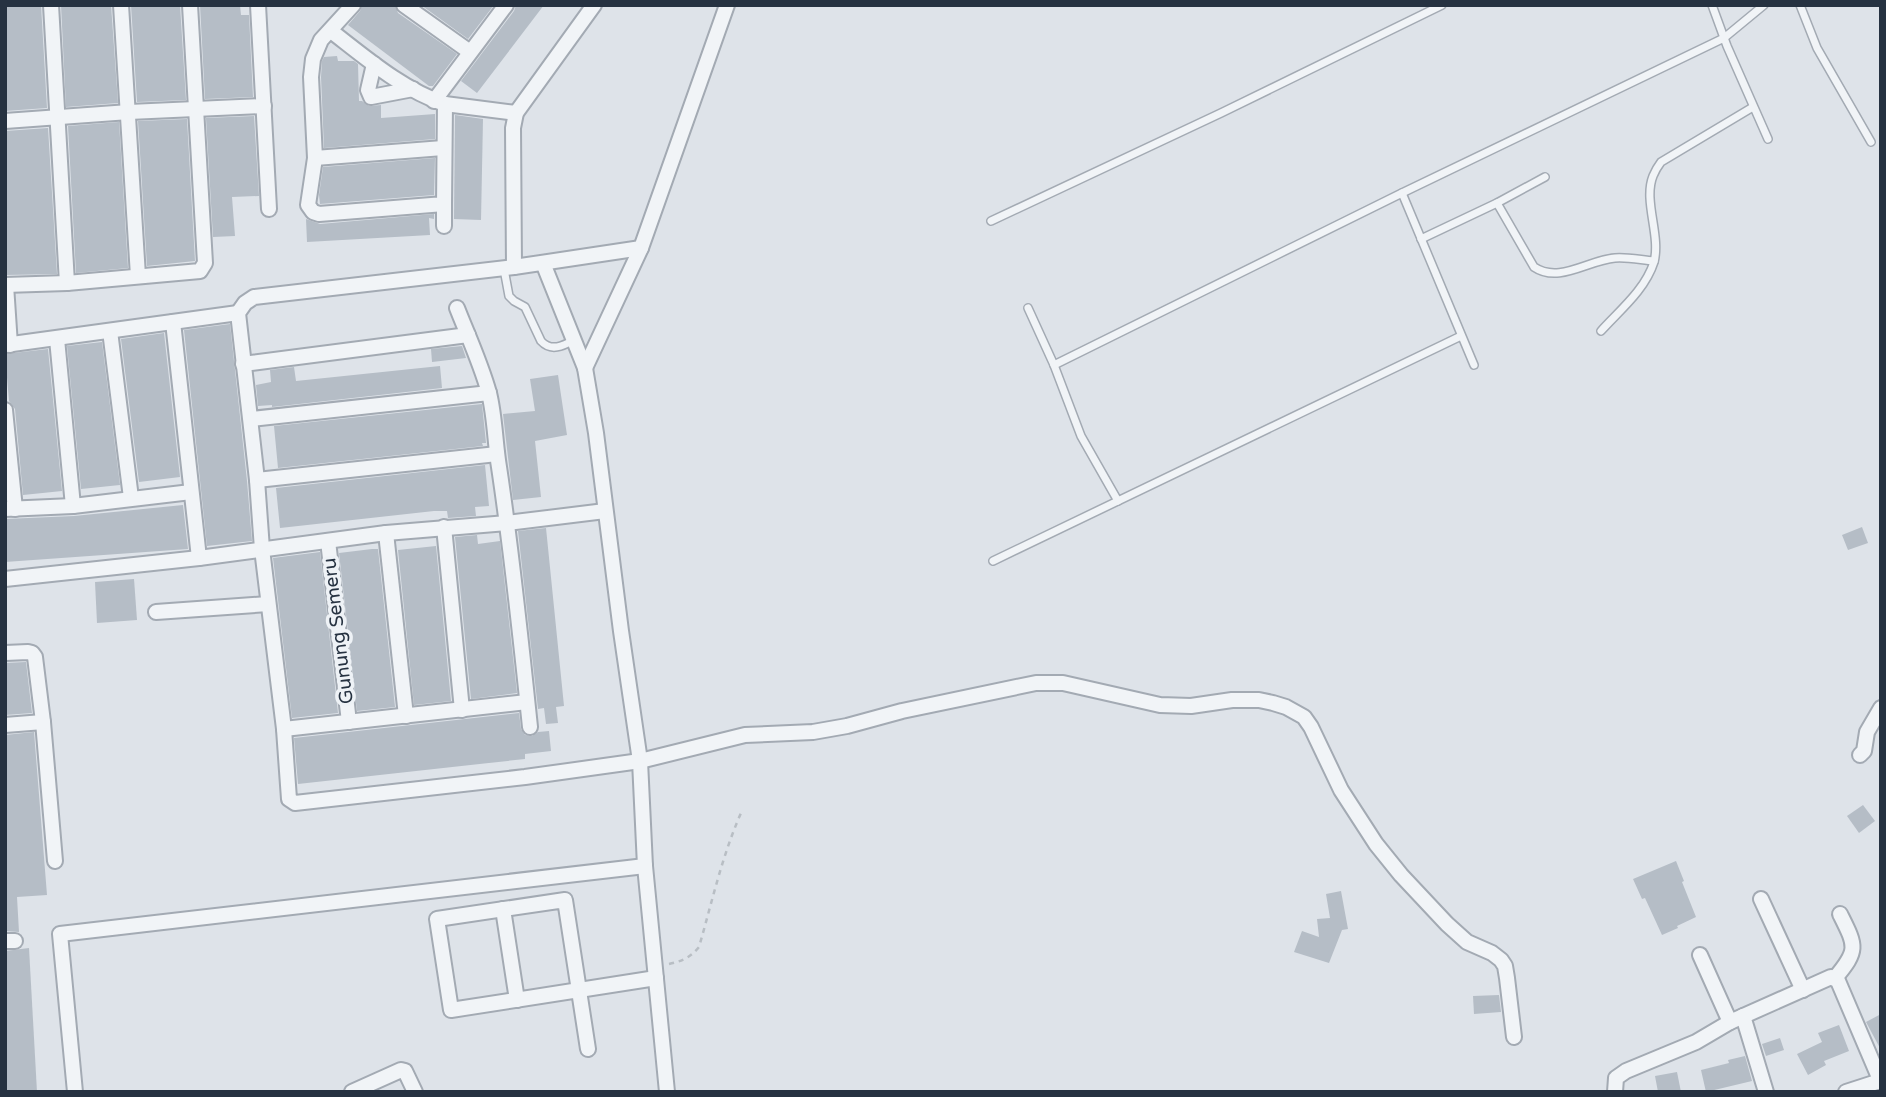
<svg xmlns="http://www.w3.org/2000/svg" width="1886" height="1097" font-family="'Varela Round',sans-serif">
  <style>
    .building { fill: #b5bdc6 }
    .lines { fill: none; stroke-linecap: round; stroke-linejoin: round }
    .service-casing { stroke: #a3aab3; stroke-width: 10 }
    .minor-casing { stroke: #a3aab3; stroke-width: 18 }
    .path { stroke: #b8bec4; stroke-width: 2.5; stroke-dasharray: 5 5; stroke-linecap: butt }
    .service { stroke: #f1f4f7; stroke-width: 7 }
    .minor { stroke: #f1f4f7; stroke-width: 14 }
    .labels { text-anchor: middle; dominant-baseline: central; stroke-width: 7; stroke-linejoin: round; paint-order: stroke }
    .street-label { font-size: 19px; fill: #263241; stroke: #eef2f6 }
  </style>
  <rect width="100%" height="100%" fill="#dee3e9"/>
  <g class="building">
    <polygon points="5,5 41,5 47,108 5,111"/>
    <polygon points="61,5 111,5 118,103 66,107"/>
    <polygon points="131,5 180,5 186,100 137,102"/>
    <polygon points="200,5 240,5 241,15 249,15 253,97 205,99"/>
    <polygon points="362,5 395,5 398,13 457,54 433,86 429,86 348,25 360,11"/>
    <polygon points="421,5 494,5 468,39"/>
    <polygon points="516,5 544,5 477,93 461,81 514,11"/>
    <polygon points="337,56 338,61 354,61 358,64 359,101 362,101 369,106 381,105 381,118 435,114 435,139 324,148 321,77 322,61 324,57"/>
    <polygon points="455,115 483,119 481,220 454,219"/>
    <polygon points="254,116 259,196 232,197 235,236 213,237 206,118"/>
    <polygon points="187,119 195,261 147,266 138,121"/>
    <polygon points="119,122 128,268 76,273 68,126"/>
    <polygon points="48,128 57,274 5,275 5,131"/>
    <polygon points="435,158 434,195 320,204 319,195 323,167"/>
    <polygon points="434,214 434,219 429,218 430,235 307,242 306,219 320,224"/>
    <polygon points="230,324 247,481 252,541 207,546 184,330"/>
    <polygon points="164,333 180,477 139,482 121,339"/>
    <polygon points="102,342 120,485 81,489 67,346"/>
    <polygon points="462,346 466,358 432,362 431,349"/>
    <polygon points="48,349 62,491 23,495 15,409 9,401 5,354"/>
    <polygon points="440,366 442,388 272,407 272,405 258,406 256,385 271,382 270,370 294,367 296,381"/>
    <polygon points="558,375 567,435 535,441 541,497 513,500 503,414 535,411 530,379"/>
    <polygon points="482,404 486,443 482,443 483,446 278,468 274,426"/>
    <polygon points="485,465 489,506 475,507 476,516 448,518 447,511 434,511 280,528 276,488"/>
    <polygon points="183,505 188,549 5,562 5,519 74,516"/>
    <polygon points="1862,527 1868,543 1848,550 1842,535"/>
    <polygon points="546,528 564,706 556,707 558,723 546,724 544,708 538,709 518,531"/>
    <polygon points="477,535 478,544 500,541 517,693 471,699 455,537"/>
    <polygon points="436,546 451,701 414,705 398,550"/>
    <polygon points="372,549 378,549 395,707 357,711 339,553"/>
    <polygon points="320,552 338,713 292,718 273,558"/>
    <polygon points="134,579 137,620 97,623 95,582"/>
    <polygon points="26,662 32,713 5,715 5,663"/>
    <polygon points="519,713 521,729 525,735 532,736 538,732 549,731 551,751 525,754 525,759 298,784 294,738"/>
    <polygon points="34,732 47,895 17,897 19,932 5,931 5,735"/>
    <polygon points="1863,805 1875,821 1859,833 1847,816"/>
    <polygon points="1676,861 1684,881 1682,882 1696,917 1677,926 1678,928 1662,935 1645,898 1642,899 1633,879"/>
    <polygon points="1341,891 1348,929 1342,930 1329,963 1294,952 1302,931 1319,937 1317,919 1330,918 1326,894"/>
    <polygon points="29,948 37,1092 5,1092 5,951"/>
    <polygon points="1499,995 1501,1012 1474,1014 1473,996"/>
    <polygon points="1881,1014 1881,1050 1866,1022"/>
    <polygon points="1839,1025 1849,1051 1824,1061 1826,1065 1808,1075 1797,1054 1822,1042 1818,1033"/>
    <polygon points="1780,1038 1784,1050 1766,1056 1762,1044"/>
    <polygon points="1745,1056 1752,1081 1706,1092 1701,1070 1729,1063 1728,1060"/>
    <polygon points="1677,1072 1681,1092 1658,1092 1655,1076"/>
  </g>
  <g class="lines">
    <defs>
      <g id="service">
        <polyline points="1712,5 1727,46 1768,139"/>
        <polyline points="1800,5 1817,48 1871,142"/>
        <polyline points="1402,193 1474,365"/>
        <path d="M 1497,203 L 1534,267 C 1559,284 1588,260 1615,258 C 1628,257 1641,260 1654,261"/>
        <polyline points="991,221 1221,113 1442,5"/>
        <polyline points="1421,239 1497,203 1545,177"/>
        <path d="M 504,269 L 509,296 L 514,301 L 525,307 L 541,341 C 551,352 563,346 574,340"/>
        <polyline points="1028,308 1054,365 1081,436 1118,501"/>
        <path d="M 1601,331 C 1620,310 1645,290 1654,262 C 1661,235 1643,201 1653,176 C 1655,171 1658,166 1661,162 L 1753,107"/>
        <polyline points="1054,365 1402,193 1724,38 1764,5"/>
        <polyline points="993,561 1461,336"/>
      </g>
      <g id="minor">
        <polyline points="51,5 67,283"/>
        <polyline points="121,5 138,276"/>
        <polyline points="258,5 269,209"/>
        <polyline points="353,5 321,40 313,59 311,77 315,158 308,205 313,212 319,214 444,204 445,104"/>
        <polyline points="404,5 470,52"/>
        <path d="M 331,31 C 366,58 403,90 445,104 L 516,113"/>
        <polyline points="374,64 368,90 371,97 413,89"/>
        <polyline points="434,101 506,5"/>
        <polyline points="5,121 129,112 264,106"/>
        <polyline points="315,158 443,148"/>
        <polyline points="444,204 444,226"/>
        <polyline points="641,248 514,267 254,297 245,303 238,313 257,480 262,549 284,729 289,799 295,803 525,777 640,761 745,735 813,732 847,726 902,711 1036,683 1063,683 1160,705 1191,706 1232,700 1259,700 1273,703 1286,707 1304,717 1311,727 1341,790 1376,844 1401,875 1447,924 1467,942 1492,953 1501,960 1505,966 1507,978 1514,1037"/>
        <polyline points="543,263 585,368 596,433 621,631 640,761 645,866 667,1092"/>
        <polyline points="514,267 513,128 516,113 594,5"/>
        <polyline points="5,285 67,283 200,271 205,263 190,5"/>
        <polyline points="6,285 10,345"/>
        <path d="M 457,308 C 468,336 481,364 489,393 C 495,417 495,443 499,467 C 512,553 521,640 530,727"/>
        <polyline points="173,322 199,558"/>
        <polyline points="110,331 131,498"/>
        <polyline points="57,339 73,506"/>
        <polyline points="5,345 238,313"/>
        <polyline points="243,364 468,335"/>
        <polyline points="585,368 641,248 727,5"/>
        <polyline points="5,410 15,509"/>
        <polyline points="251,419 489,393"/>
        <polyline points="257,480 497,454"/>
        <polyline points="5,509 73,506 191,492"/>
        <polyline points="444,527 462,710"/>
        <polyline points="386,533 406,716"/>
        <polyline points="328,541 349,722"/>
        <polyline points="5,579 199,558 386,533 507,523 605,511"/>
        <polyline points="156,612 268,604"/>
        <polyline points="5,653 28,652 32,653 35,657 43,722 55,861"/>
        <polyline points="5,725 43,722"/>
        <polyline points="284,729 527,702"/>
        <polyline points="1860,755 1864,751 1867,732 1881,708"/>
        <polyline points="1761,899 1803,990"/>
        <polyline points="503,909 517,1000"/>
        <polyline points="5,941 15,941"/>
        <polyline points="1700,955 1730,1022"/>
        <path d="M 1835,978 C 1859,950 1856,946 1840,914"/>
        <polyline points="1743,1016 1766,1092"/>
        <polyline points="588,1049 565,900 437,919 451,1010 656,978"/>
        <polyline points="75,1092 60,934 645,866"/>
        <polyline points="352,1092 401,1070 405,1071 415,1092"/>
        <polyline points="1615,1092 1616,1078 1626,1071 1696,1042 1730,1022 1831,977 1838,981 1881,1082"/>
        <polyline points="1846,1092 1880,1081"/>
      </g>
    </defs>
    <use href="#service" class="service-casing"/>
    <use href="#minor" class="minor-casing"/>
    <path class="path" d="M 669,964 C 682,961 690,958 699,947 C 712,902 722,856 741,813"/>
    <use href="#service" class="service"/>
    <use href="#minor" class="minor"/>
  </g>
  <g class="labels">
    <g class="street-label">
      <text transform="translate(338 631) rotate(-97)">Gunung Semeru</text>
    </g>
  </g>
  <rect width="1886" height="1097" fill="none" stroke="#263241" stroke-width="14"/>
</svg>
